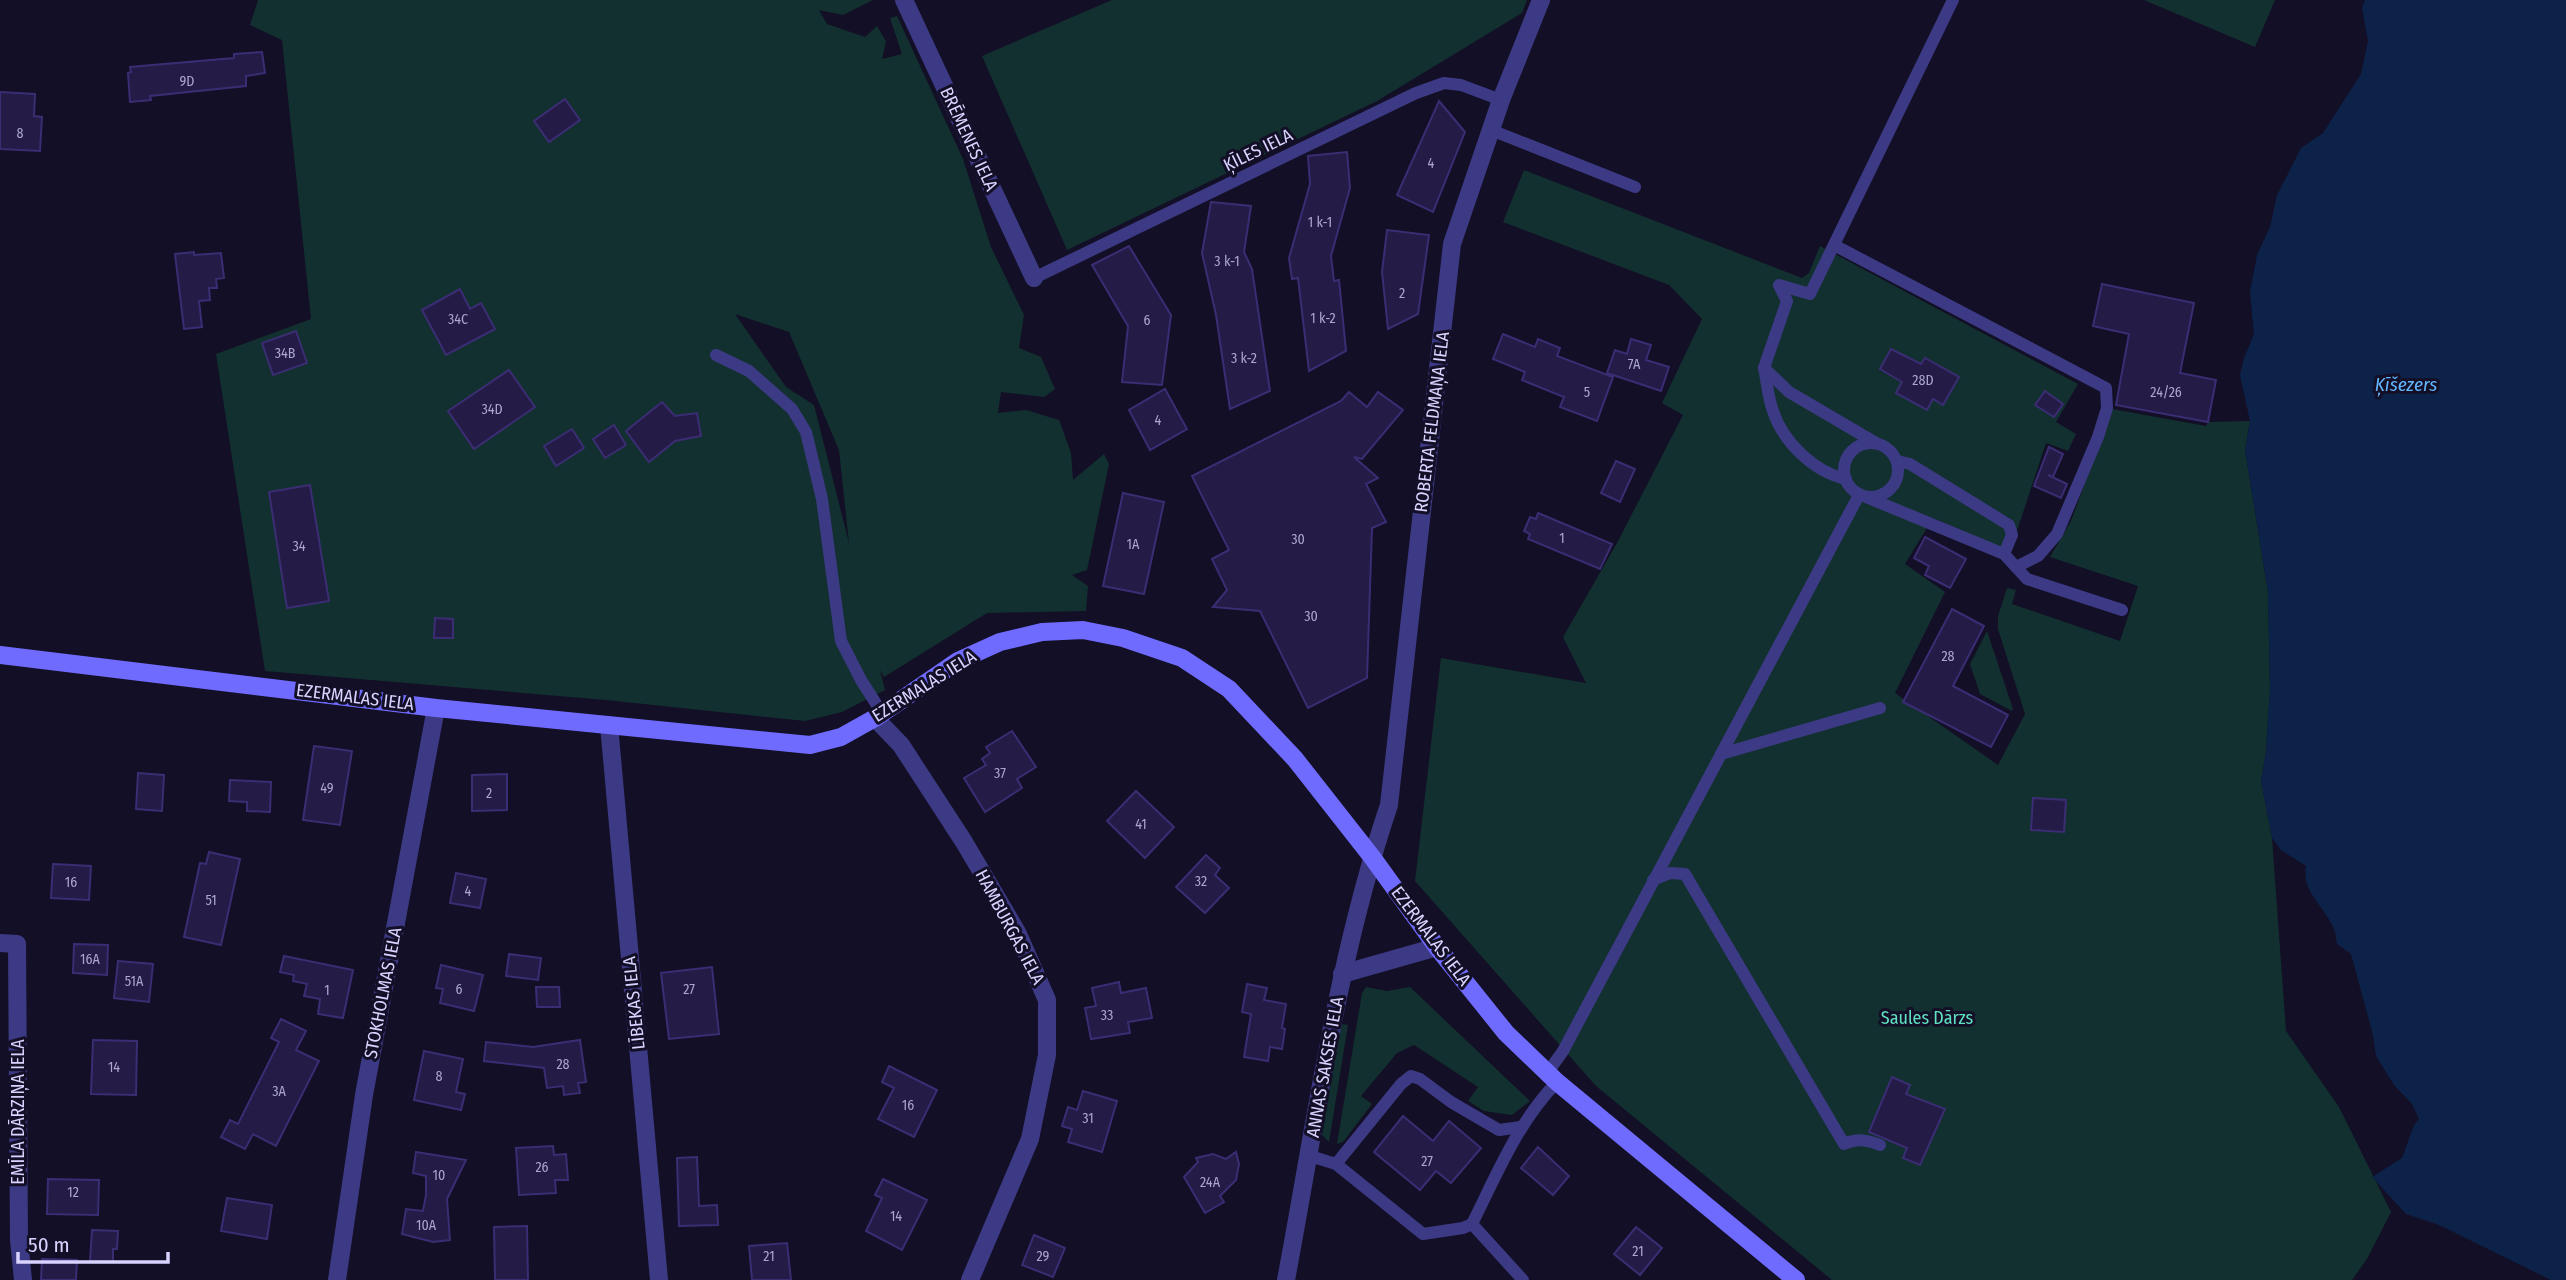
<svg xmlns="http://www.w3.org/2000/svg" width="2566" height="1280" font-family="'Fira Sans Condensed',sans-serif">
  <style>
    .green { fill: #12302f; fill-rule: evenodd }
    .water { fill: #0c2248 }
    .building { fill: #241b47; stroke: #3b2d73; stroke-width: 2 }
    .lines { fill: none; stroke-linecap: round; stroke-linejoin: round }
    .lane { stroke: #3d3a85; stroke-width: 12 }
    .street { stroke: #3d3a85; stroke-width: 18 }
    .secondary { stroke: #6f6bff; stroke-width: 18 }
    .labels { text-anchor: middle; dominant-baseline: central; stroke-width: 6; stroke-linejoin: round; paint-order: stroke }
    .number-label { font-size: 14px; fill: #aca6d1 }
    .street-label { font-size: 18px; fill: #d9d4ff; stroke: #130f26 }
    .park-label { font-size: 18px; fill: #5fe0c0; stroke: #130f26 }
    .water-label { font-size: 19px; font-style: italic; fill: #62b6ff; stroke: #130f26 }
  </style>
  <rect width="100%" height="100%" fill="#130f26"/>
  <g class="green">
    <path d="M 258,0 L 873,0 L 843,15 L 819,10 L 827,24 L 865,37 L 877,26 L 886,41 L 882,59 L 902,54 L 890,18 L 897,16 L 963,159 L 991,247 L 1024,315 L 1019,348 L 1041,357 L 1055,389 L 1044,397 L 1001,392 L 998,413 L 1026,410 L 1059,420 L 1071,453 L 1073,480 L 1104,454 L 1109,464 L 1087,570 L 1072,575 L 1088,586 L 1086,611 L 987,613 L 884,677 L 880,670 L 885,690 L 842,712 L 805,721 L 606,700 L 265,671 L 216,354 L 311,319 L 282,40 L 250,25 ZM 735,314 L 789,332 L 839,450 L 849,543 L 814,405 L 786,387 Z"/>
    <polygon points="1112,0 1527,0 1522,13 1377,101 1067,250 982,56"/>
    <polygon points="2144,0 2275,0 2255,47"/>
    <polygon points="1524,170 1802,278 1809,273 1820,246 2078,384 2056,422 2076,434 2068,451 2046,443 2010,552 1933,518 1905,564 1945,592 1895,693 1998,765 2025,714 1998,629 1998,616 2007,588 2016,590 2012,604 2120,641 2138,586 2050,557 2071,521 2112,409 2206,426 2208,422 2250,421 2245,450 2268,592 2270,689 2266,752 2261,781 2272,838 2286,1031 2339,1107 2391,1212 2367,1259 2352,1280 1832,1280 1596,1086 1415,881 1441,658 1586,683 1563,637 1617,543 1683,415 1662,403 1702,319 1669,285 1503,222"/>
    <polygon points="1987,631 2013,709 2012,711 1980,694 1970,664"/>
    <polygon points="1366,987 1387,991 1410,987 1530,1101 1512,1115 1484,1111 1468,1101 1478,1087 1414,1045 1397,1053 1361,1096 1372,1104 1343,1142 1337,1144 1362,993"/>
    <polygon points="1341,1024 1348,1025 1329,1142 1322,1135"/>
  </g>
  <path class="water" d="M 2365,0 L 2566,0 L 2566,1280 L 2551,1280 L 2439,1225 L 2406,1214 L 2372,1177 L 2402,1158 L 2414,1125 L 2419,1119 L 2412,1104 L 2394,1085 L 2376,1056 L 2373,1035 L 2351,954 L 2337,944 C 2336,939 2336,932 2333,927 C 2324,906 2301,891 2306,866 L 2281,850 L 2272,838 L 2261,781 L 2266,752 L 2270,689 L 2268,592 L 2245,450 L 2250,421 L 2240,375 L 2244,358 L 2254,334 L 2250,292 L 2257,255 L 2270,227 L 2277,195 L 2301,148 L 2323,133 L 2361,74 L 2368,41 L 2362,8 Z"/>
  <g class="building">
    <polygon points="262,52 265,73 246,76 246,86 150,96 151,100 130,102 128,73 131,72 130,67 234,58 234,54"/>
    <polygon points="0,92 35,94 34,116 42,117 40,151 0,149"/>
    <polygon points="565,99 580,120 549,142 534,121"/>
    <polygon points="1439,101 1465,132 1433,212 1397,195"/>
    <polygon points="1347,152 1350,188 1331,256 1334,281 1339,280 1346,351 1309,371 1298,278 1292,279 1289,258 1310,184 1308,156"/>
    <polygon points="1211,202 1251,206 1244,252 1252,269 1270,391 1230,409 1216,315 1202,253"/>
    <polygon points="1387,230 1429,235 1418,314 1388,329 1382,272"/>
    <polygon points="1129,246 1171,315 1162,385 1122,382 1128,326 1092,265"/>
    <polygon points="194,252 194,255 221,253 224,278 216,279 217,288 209,288 210,300 199,301 202,327 184,329 175,254"/>
    <polygon points="2102,284 2194,303 2180,373 2216,380 2208,422 2116,405 2129,334 2093,326"/>
    <polygon points="460,289 470,309 481,303 495,329 446,355 422,310"/>
    <polygon points="296,331 307,363 273,375 262,343"/>
    <polygon points="1503,334 1535,347 1538,339 1560,348 1557,356 1613,377 1597,421 1560,407 1564,397 1522,380 1525,372 1493,359"/>
    <polygon points="1631,339 1651,345 1646,360 1669,367 1661,391 1607,373 1615,350 1627,354"/>
    <polygon points="1891,349 1921,364 1925,358 1959,377 1943,405 1933,399 1927,410 1896,393 1902,382 1880,369"/>
    <polygon points="509,370 535,407 474,449 448,411"/>
    <polygon points="1165,389 1187,429 1150,450 1129,410"/>
    <polygon points="2045,391 2063,404 2054,417 2035,405"/>
    <polygon points="1349,392 1367,407 1378,392 1403,410 1362,459 1354,457 1378,478 1366,484 1386,522 1372,528 1367,678 1308,708 1260,611 1213,607 1227,590 1212,559 1229,550 1192,476 1341,401"/>
    <polygon points="662,402 675,416 697,413 701,436 675,441 649,462 626,431"/>
    <polygon points="614,425 626,445 605,458 593,439"/>
    <polygon points="572,429 584,448 556,466 544,446"/>
    <polygon points="2049,447 2063,454 2053,477 2048,475 2067,484 2061,498 2034,486"/>
    <polygon points="1616,461 1635,469 1620,502 1601,493"/>
    <polygon points="310,485 329,601 287,608 269,492"/>
    <polygon points="1123,493 1164,502 1144,594 1103,586"/>
    <polygon points="1538,513 1612,544 1600,569 1528,539 1530,534 1524,531 1530,517 1536,519"/>
    <polygon points="1925,537 1966,559 1950,588 1925,575 1929,566 1914,558"/>
    <polygon points="1952,609 1984,626 1953,686 2008,715 1991,747 1903,702"/>
    <polygon points="435,618 453,619 453,638 434,638"/>
    <polygon points="1012,731 1036,767 1017,779 1022,788 985,812 964,778 986,765 982,759 990,753 986,747"/>
    <polygon points="314,746 352,751 340,825 303,820"/>
    <polygon points="138,773 164,775 162,811 136,809"/>
    <polygon points="507,774 507,810 472,811 472,775"/>
    <polygon points="230,780 271,782 270,812 247,811 247,802 229,801"/>
    <polygon points="1136,791 1174,827 1145,858 1107,821"/>
    <polygon points="2033,798 2066,800 2064,832 2031,830"/>
    <polygon points="209,852 240,859 221,945 184,937 200,863 206,864"/>
    <polygon points="1206,855 1220,868 1215,875 1229,888 1205,913 1176,887"/>
    <polygon points="53,864 91,866 89,900 51,898"/>
    <polygon points="456,873 486,879 480,908 450,903"/>
    <polygon points="74,944 108,945 107,975 73,973"/>
    <polygon points="509,954 541,958 538,980 506,976"/>
    <polygon points="284,956 353,970 343,1018 318,1014 320,999 304,996 307,984 293,981 294,975 280,972"/>
    <polygon points="118,961 153,964 149,1002 114,998"/>
    <polygon points="441,965 483,975 474,1011 440,1003 443,989 436,988"/>
    <polygon points="712,967 719,1034 669,1039 661,973"/>
    <polygon points="1119,982 1121,993 1146,988 1152,1018 1128,1022 1130,1033 1091,1039 1085,1008 1096,1006 1092,988"/>
    <polygon points="1247,984 1267,988 1264,1000 1286,1004 1282,1028 1285,1029 1282,1049 1270,1047 1268,1061 1244,1057 1251,1014 1242,1012"/>
    <polygon points="536,987 559,987 560,1007 537,1007"/>
    <polygon points="281,1019 306,1031 296,1050 319,1061 276,1146 253,1134 245,1149 221,1137 230,1120 238,1124 279,1042 271,1038"/>
    <polygon points="93,1040 137,1041 136,1095 91,1094"/>
    <polygon points="580,1040 586,1082 578,1083 580,1093 564,1095 563,1086 547,1088 544,1068 484,1061 486,1042 533,1047"/>
    <polygon points="424,1051 463,1059 456,1092 465,1094 461,1110 414,1100"/>
    <polygon points="889,1066 937,1090 914,1137 878,1119 894,1088 882,1082"/>
    <polygon points="1892,1077 1910,1085 1906,1094 1945,1109 1920,1165 1903,1158 1907,1148 1869,1132"/>
    <polygon points="1083,1091 1117,1101 1102,1152 1068,1142 1072,1129 1062,1126 1068,1107 1077,1110"/>
    <polygon points="1403,1116 1433,1141 1449,1121 1481,1148 1451,1183 1436,1171 1420,1190 1374,1152"/>
    <polygon points="553,1146 554,1155 566,1154 568,1180 555,1180 556,1193 519,1195 516,1148"/>
    <polygon points="1538,1147 1569,1176 1553,1195 1521,1168"/>
    <polygon points="416,1152 466,1160 447,1199 450,1240 433,1242 402,1234 406,1209 423,1211 426,1195 426,1176 413,1173"/>
    <polygon points="1236,1152 1239,1164 1236,1180 1220,1196 1224,1202 1205,1213 1184,1177 1198,1162 1196,1158 1213,1154 1226,1159"/>
    <polygon points="697,1157 699,1206 717,1205 718,1225 679,1226 677,1158"/>
    <polygon points="48,1179 99,1180 98,1215 47,1214"/>
    <polygon points="883,1179 927,1200 902,1250 866,1231 882,1198 875,1195"/>
    <polygon points="227,1198 272,1205 267,1239 221,1231"/>
    <polygon points="527,1226 528,1280 495,1280 494,1227"/>
    <polygon points="1636,1227 1662,1248 1640,1275 1614,1254"/>
    <polygon points="92,1230 118,1231 117,1249 113,1249 113,1262 90,1261"/>
    <polygon points="1034,1235 1065,1248 1053,1277 1022,1265"/>
    <polygon points="787,1243 791,1280 752,1280 749,1246"/>
    <polygon points="42,1259 77,1260 76,1280 41,1280"/>
  </g>
  <g class="lines">
    <g class="lane">
      <polyline points="1491,130 1635,187"/>
      <polyline points="1834,245 2106,388 2107,408 2098,437 2057,534 2038,556 2016,567"/>
      <polyline points="1034,278 1416,93 1444,83 1461,85 1501,100"/>
      <polyline points="716,355 749,371 792,409 806,432 822,499 841,641 861,680 882,713"/>
      <polyline points="1764,368 1787,301 1779,285 1810,294 1953,0"/>
      <circle cx="1871" cy="470" r="27"/>
      <polyline points="1897,461 1910,464 2009,525 2012,535 2004,554"/>
      <path d="M 1846,479 C 1814,472 1783,442 1773,411 C 1768,398 1767,382 1764,368 L 1789,392 L 1876,443"/>
      <polyline points="1866,497 2004,554 2027,579 2122,610"/>
      <polyline points="1721,754 1880,708"/>
      <path d="M 1653,880 L 1670,873 L 1685,874 L 1844,1144 C 1858,1138 1867,1140 1880,1145"/>
      <polyline points="1548,1072 1563,1051 1859,495"/>
      <polyline points="1310,1156 1336,1164 1423,1234 1463,1228 1472,1224 1523,1280"/>
      <polyline points="1336,1164 1401,1084 1411,1076 1420,1079 1451,1102 1499,1130 1521,1127"/>
      <path d="M 1472,1224 C 1497,1174 1518,1122 1557,1082"/>
    </g>
    <g class="street">
      <polyline points="904,0 1034,278"/>
      <polyline points="875,718 901,745 964,842 1017,932 1047,1000 1047,1055 1030,1139 970,1280"/>
      <polyline points="609,725 659,1280"/>
      <polyline points="0,943 17,944 19,1240 23,1280"/>
      <polyline points="1342,974 1437,947"/>
      <polyline points="337,1280 364,1095 436,708"/>
      <path d="M 1286,1280 C 1316,1121 1337,959 1389,805 L 1452,244 L 1501,100 L 1541,0"/>
    </g>
    <polyline class="secondary" points="0,655 436,708 810,745 841,737 875,718 958,661 1000,642 1042,632 1083,630 1123,638 1182,658 1229,689 1295,759 1372,857 1437,947 1506,1033 1557,1082 1796,1280"/>
  </g>
  <g class="labels">
    <g class="number-label">
      <text x="187" y="81">9D</text>
      <text x="20" y="133">8</text>
      <text x="1431" y="163">4</text>
      <text x="1320" y="222">1 k-1</text>
      <text x="1227" y="261">3 k-1</text>
      <text x="1402" y="293">2</text>
      <text x="1323" y="318">1 k-2</text>
      <text x="458" y="319">34C</text>
      <text x="1147" y="320">6</text>
      <text x="285" y="353">34B</text>
      <text x="1244" y="358">3 k-2</text>
      <text x="1634" y="364">7A</text>
      <text x="1923" y="380">28D</text>
      <text x="1587" y="392">5</text>
      <text x="2166" y="392">24/26</text>
      <text x="492" y="409">34D</text>
      <text x="1158" y="420">4</text>
      <text x="1562" y="538">1</text>
      <text x="1298" y="539">30</text>
      <text x="1133" y="544">1A</text>
      <text x="299" y="546">34</text>
      <text x="1311" y="616">30</text>
      <text x="1948" y="656">28</text>
      <text x="1000" y="773">37</text>
      <text x="327" y="788">49</text>
      <text x="489" y="793">2</text>
      <text x="1141" y="824">41</text>
      <text x="1201" y="881">32</text>
      <text x="71" y="882">16</text>
      <text x="468" y="891">4</text>
      <text x="211" y="900">51</text>
      <text x="90" y="959">16A</text>
      <text x="134" y="981">51A</text>
      <text x="459" y="989">6</text>
      <text x="689" y="989">27</text>
      <text x="327" y="990">1</text>
      <text x="1107" y="1015">33</text>
      <text x="563" y="1064">28</text>
      <text x="114" y="1067">14</text>
      <text x="439" y="1076">8</text>
      <text x="279" y="1091">3A</text>
      <text x="908" y="1105">16</text>
      <text x="1088" y="1118">31</text>
      <text x="1427" y="1161">27</text>
      <text x="542" y="1167">26</text>
      <text x="439" y="1175">10</text>
      <text x="1210" y="1182">24A</text>
      <text x="73" y="1192">12</text>
      <text x="896" y="1216">14</text>
      <text x="426" y="1225">10A</text>
      <text x="1638" y="1251">21</text>
      <text x="769" y="1256">21</text>
      <text x="1043" y="1256">29</text>
    </g>
    <g class="street-label">
      <text transform="translate(969 139) rotate(65)">BRĒMENES IELA</text>
      <text transform="translate(1258 150) rotate(-26)">ĶĪLES IELA</text>
      <text transform="translate(1432 422) rotate(-83)">ROBERTA FELDMAŅA IELA</text>
      <text transform="translate(924 686) rotate(-32)">EZERMALAS IELA</text>
      <text transform="translate(355 697) rotate(7)">EZERMALAS IELA</text>
      <text transform="translate(1010 927) rotate(62)">HAMBURGAS IELA</text>
      <text transform="translate(1431 936) rotate(53)">EZERMALAS IELA</text>
      <text transform="translate(383 993) rotate(-79)">STOKHOLMAS IELA</text>
      <text transform="translate(634 1003) rotate(-96)">LĪBEKAS IELA</text>
      <text transform="translate(1325 1067) rotate(-80)">ANNAS SAKSES IELA</text>
      <text transform="translate(18 1112) rotate(-90)">EMĪLA DĀRZIŅA IELA</text>
    </g>
    <g class="park-label">
      <text x="1927" y="1018">Saules Dārzs</text>
    </g>
    <g class="water-label">
      <text x="2406" y="384">Ķīšezers</text>
    </g>
  </g>
  <path d="M18 1252v10h150v-10" fill="none" stroke="#d9d4ff" stroke-width="3.5"/>
  <text x="28" y="1252" font-size="21" fill="#d9d4ff" stroke="#130f26" stroke-width="5" paint-order="stroke">50 m</text>
</svg>
